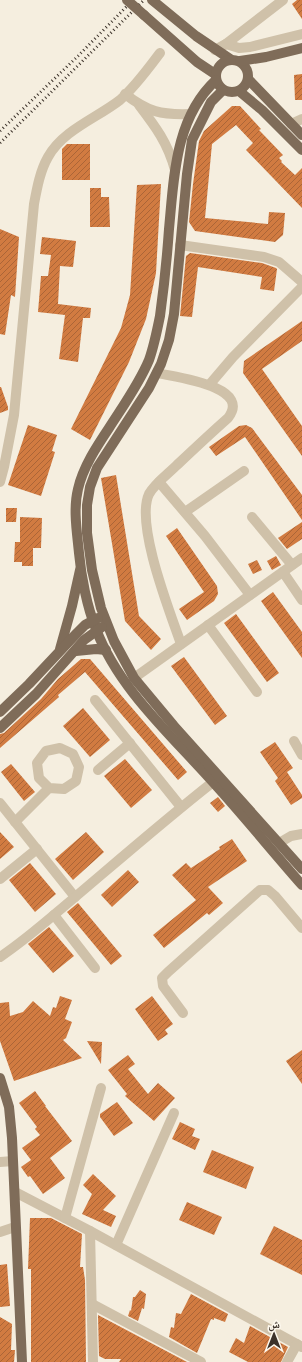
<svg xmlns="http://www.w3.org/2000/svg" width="302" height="1362" font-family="'IBM Plex Sans','Noto Naskh Arabic',sans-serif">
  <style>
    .building { fill: url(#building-hatch) }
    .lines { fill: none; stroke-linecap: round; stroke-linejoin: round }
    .minor { stroke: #cfc1a9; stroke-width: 10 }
    .major { stroke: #7f6c59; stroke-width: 10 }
    .rail { stroke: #3c322a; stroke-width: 3; stroke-dasharray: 1 3; stroke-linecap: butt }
    .major-bridge { stroke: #7f6c59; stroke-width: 10 }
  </style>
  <defs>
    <pattern id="building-hatch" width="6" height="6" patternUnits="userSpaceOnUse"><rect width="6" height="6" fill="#d17b41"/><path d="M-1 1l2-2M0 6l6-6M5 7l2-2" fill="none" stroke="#ab6537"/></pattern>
  </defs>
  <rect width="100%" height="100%" fill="#f5eedf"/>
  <g class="building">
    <polygon points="297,0 302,0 302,19 292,4"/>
    <polygon points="302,74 302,100 295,100 294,75"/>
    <polygon points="232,106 240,106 261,129 259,130 283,155 279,158 282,161 281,162 295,175 302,168 302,208 246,150 253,143 236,125 212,144 205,218 268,224 269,212 285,213 283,235 275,242 195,231 189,222 193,184 199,141 204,131"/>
    <polygon points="67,144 90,144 90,180 62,180 62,149"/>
    <polygon points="161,184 156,273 146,319 129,362 90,440 71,429 121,328 130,295 137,185"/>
    <polygon points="90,188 101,188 101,197 109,197 110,227 90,227"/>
    <polygon points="0,229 19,237 15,297 11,295 5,335 0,334"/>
    <polygon points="42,237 76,241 73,267 60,266 58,304 91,308 90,318 83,318 78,362 59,359 65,315 38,312 41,276 48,276 51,255 40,254"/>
    <polygon points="190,253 262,263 276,268 277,269 274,291 260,289 262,277 198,267 192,317 180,316 186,256"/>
    <polygon points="302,321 302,341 262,369 302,426 302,456 243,373 244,361"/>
    <polygon points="0,387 1,387 8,407 8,410 0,413"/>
    <polygon points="28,425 57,435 52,451 55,452 41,496 8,485"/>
    <polygon points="246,425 252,428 302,495 302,520 245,437 216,456 209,447 239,426"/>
    <polygon points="116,475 139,616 161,639 151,650 125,621 101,478"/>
    <polygon points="6,508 17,508 16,522 6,522"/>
    <polygon points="20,517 42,518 41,548 33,548 33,566 22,566 22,562 14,562 15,542 20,542"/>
    <polygon points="302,522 302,539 287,549 278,538"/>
    <polygon points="177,528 217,586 218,594 214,601 187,620 179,609 204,592 166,536"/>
    <polygon points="276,556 281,565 272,570 267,561"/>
    <polygon points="257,560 262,570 253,574 248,564"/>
    <polygon points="273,592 302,632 302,658 261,601"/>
    <polygon points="236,614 279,673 267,682 224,623"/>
    <polygon points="184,657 227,716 215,725 171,666"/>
    <polygon points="81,659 90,659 187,772 178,780 85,672 58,695 59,697 0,748 0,734 4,733 41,699 58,679"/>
    <polygon points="83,708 110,740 90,757 63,726"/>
    <polygon points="275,742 293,768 287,772 302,795 302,798 291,805 275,781 278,778 260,752"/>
    <polygon points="125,759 152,790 131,808 104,776"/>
    <polygon points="11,764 35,792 24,801 1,772"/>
    <polygon points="218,797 225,806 218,812 210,803"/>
    <polygon points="0,832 14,847 0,859"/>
    <polygon points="86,832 104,852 73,880 55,859"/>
    <polygon points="232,839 247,861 208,887 223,903 209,915 207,913 164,948 153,935 196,900 172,875 186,863 191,868 220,849 219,847"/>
    <polygon points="30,863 56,894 35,912 9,880"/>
    <polygon points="128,870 139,882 112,907 101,895"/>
    <polygon points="78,903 122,956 111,965 67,912"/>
    <polygon points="49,927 74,956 53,973 28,944"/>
    <polygon points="60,996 72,1000 65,1019 72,1022 66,1038 63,1040 82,1058 14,1081 0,1041 0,1003 9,1002 10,1016 23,1012 33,1001 50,1016 53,1007 56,1008"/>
    <polygon points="152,996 173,1024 165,1030 168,1034 158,1041 135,1009"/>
    <polygon points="87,1041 102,1042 101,1064"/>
    <polygon points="302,1050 302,1084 286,1061"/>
    <polygon points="128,1055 135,1064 128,1069 148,1094 158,1083 175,1098 154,1121 125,1096 127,1094 108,1070"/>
    <polygon points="35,1091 46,1106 45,1106 72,1141 50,1158 65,1178 43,1194 30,1176 28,1177 21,1167 31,1160 22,1148 40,1135 35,1129 37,1127 19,1103"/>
    <polygon points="117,1102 133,1123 114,1136 100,1117 100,1114"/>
    <polygon points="180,1122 195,1129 192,1136 200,1139 195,1150 172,1139"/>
    <polygon points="212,1150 254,1167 246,1189 203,1172"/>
    <polygon points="93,1174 116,1196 103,1210 116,1216 111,1227 82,1214 92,1194 83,1185"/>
    <polygon points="187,1202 222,1217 214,1235 179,1220"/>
    <polygon points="30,1218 51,1218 82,1234 80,1267 83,1267 85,1280 86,1362 31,1362 31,1269 28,1269"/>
    <polygon points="274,1226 302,1240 302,1275 260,1254"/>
    <polygon points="7,1264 10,1306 0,1307 0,1265"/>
    <polygon points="140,1290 146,1294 144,1309 142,1308 138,1321 128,1316 130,1310 131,1311 133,1297 135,1297"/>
    <polygon points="191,1294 228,1314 225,1322 214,1318 214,1320 211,1319 197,1353 169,1337 171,1327 174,1328 176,1313 181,1314"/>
    <polygon points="98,1315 187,1362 119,1362 121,1359 105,1359 99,1356"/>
    <polygon points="0,1317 12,1324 11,1350 15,1350 14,1362 0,1362"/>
    <polygon points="250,1326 288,1347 281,1362 248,1362 229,1352 236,1338 244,1343"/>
  </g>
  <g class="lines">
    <g class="minor">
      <polyline points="226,44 239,48 250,47 302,34"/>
      <polyline points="215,50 226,44 283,0"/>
      <path d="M 125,94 C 148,112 161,115 190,114"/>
      <path d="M 139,105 C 155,126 168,143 175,170"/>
      <polyline points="291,124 302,119"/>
      <polyline points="180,245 264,257 279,262 302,282"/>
      <path d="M 157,373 C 174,377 253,386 228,418 C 211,433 194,449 177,465 C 168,474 155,483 149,494 C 135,524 170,612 181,644"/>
      <polyline points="210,384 233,357 302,287"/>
      <path d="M 0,482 L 4,467 L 14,415 L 34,204 C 37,188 40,171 48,157 C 63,130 97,118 120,100 C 135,87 148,69 160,53"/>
      <polyline points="159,482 205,536 250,595"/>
      <polyline points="185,512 244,471"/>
      <polyline points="252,517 292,565"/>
      <polyline points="283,572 302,600"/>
      <polyline points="208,625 257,692"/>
      <polyline points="134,678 302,558"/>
      <polyline points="95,700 181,807"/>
      <polyline points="294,741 302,755"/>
      <polyline points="98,770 130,743"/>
      <polyline points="0,803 75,897"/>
      <polyline points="15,822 49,788 64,789 76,781 79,767 73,754 60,748 46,751 37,763 39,778 49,788"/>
      <polyline points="279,843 291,836 302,834"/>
      <polyline points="0,879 37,849"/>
      <polyline points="54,915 95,968"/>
      <path d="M 0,957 C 27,939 50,918 74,898 C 120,859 166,819 213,782"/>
      <polyline points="183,1013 163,986 162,978 168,972 260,890 268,890 275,896 302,928"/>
      <polyline points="0,1162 13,1161"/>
      <polyline points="15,1192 90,1231 302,1347"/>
      <polyline points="65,1218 101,1088"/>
      <polyline points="90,1231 93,1362"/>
      <polyline points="0,1232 15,1227"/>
      <polyline points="116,1245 174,1113"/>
      <polyline points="92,1304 201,1362"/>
      <polyline points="287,1362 297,1344"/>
    </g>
    <g class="major">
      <polyline points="152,0 196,36 230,59"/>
      <polyline points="144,15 197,62 215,74"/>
      <circle cx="232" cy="76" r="16"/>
      <polyline points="240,61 266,57 302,48"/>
      <polyline points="248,79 302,135"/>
      <path d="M 216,80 C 175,118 174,177 169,229 C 167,258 164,287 160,316 C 157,331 154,346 149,360 C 139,384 123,406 109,428 C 97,446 83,467 78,489 C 73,509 77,532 79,553 C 81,576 87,607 96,629 C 118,688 171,735 212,781 C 243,815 272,851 302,885"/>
      <polyline points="223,90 211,102 192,140 187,174 174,314 169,340 161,364 149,388 97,468 90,487 87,505 87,533 92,570 101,608 114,641 134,678 174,726 302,869"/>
      <polyline points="239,91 262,110 302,150"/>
      <polyline points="60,649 72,606 80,570"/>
      <polyline points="76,651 96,649 106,650"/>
      <polyline points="0,712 29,684 77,633 85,625 98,618"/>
      <polyline points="0,728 36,694 84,640 102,627"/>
      <polyline points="0,1078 9,1107 12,1138 22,1362"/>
    </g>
    <g class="rail">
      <polyline points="0,131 78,56 133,0"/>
      <polyline points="0,143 144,0"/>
    </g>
    <polyline class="major-bridge" points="127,0 144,15"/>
  </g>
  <g transform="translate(274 1334)" stroke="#fcf7ed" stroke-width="3" paint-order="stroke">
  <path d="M0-3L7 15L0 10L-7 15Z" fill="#3c322a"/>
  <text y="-6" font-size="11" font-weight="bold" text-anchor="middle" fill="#3c322a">ش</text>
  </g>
</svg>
